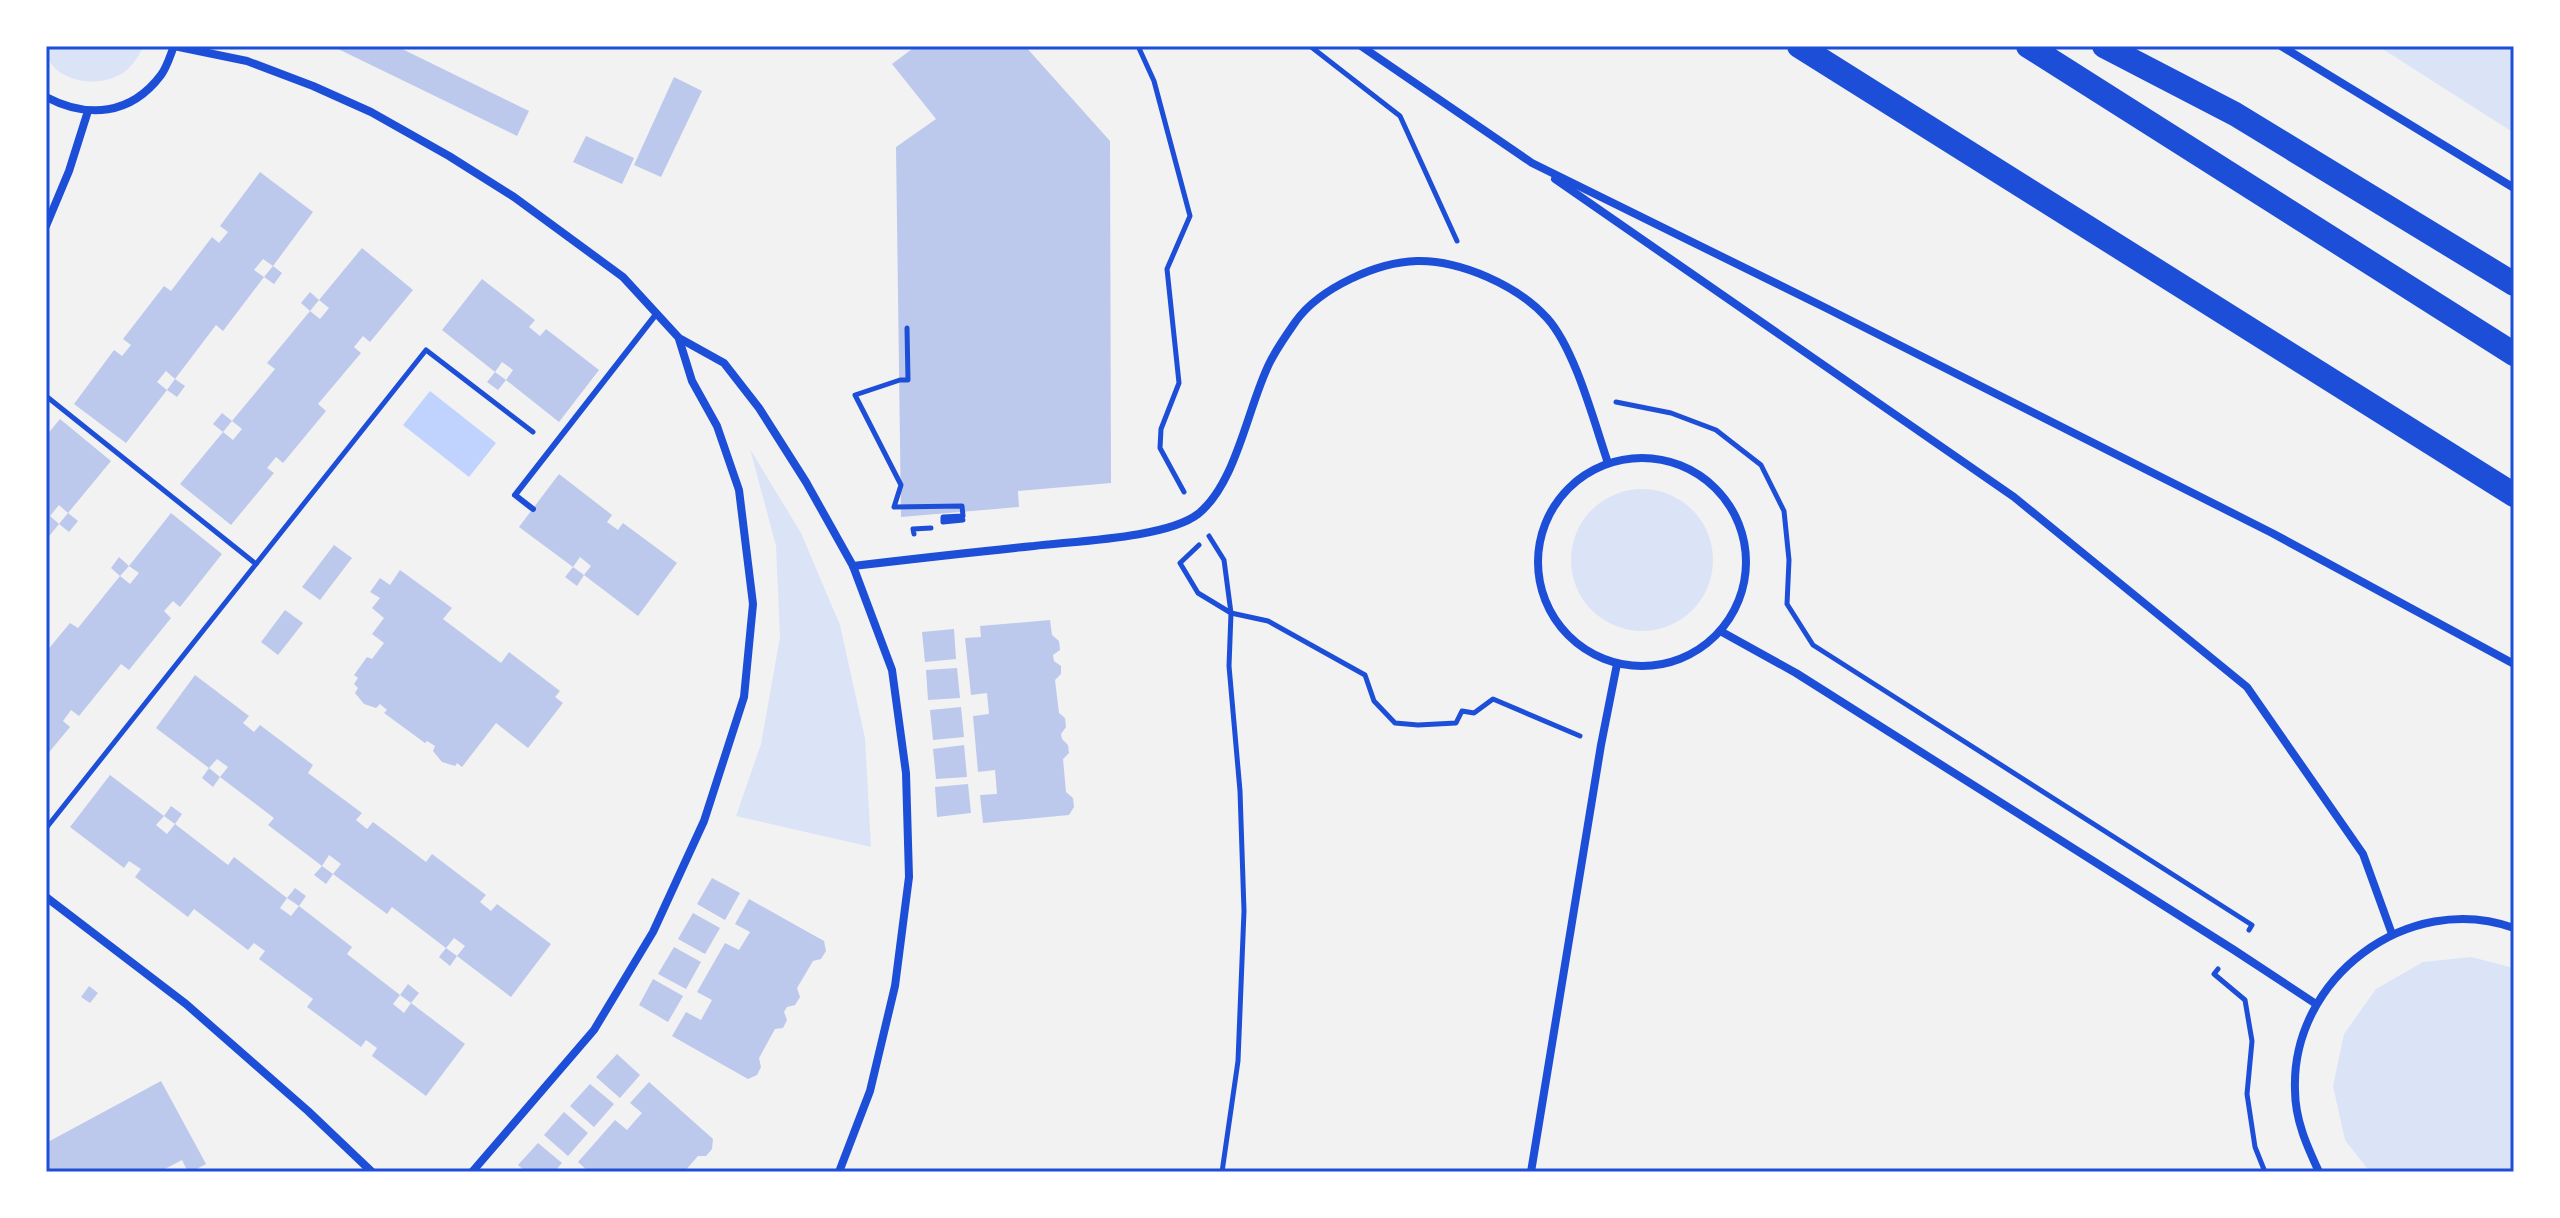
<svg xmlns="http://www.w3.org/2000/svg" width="2560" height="1218" font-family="Raleway,sans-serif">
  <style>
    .green { fill: #dbe4f7 }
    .water { fill: #bfd3fe }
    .building { fill: #bdc9ec; fill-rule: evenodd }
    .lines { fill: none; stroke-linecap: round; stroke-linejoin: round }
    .path { stroke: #1d4ed8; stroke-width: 5 }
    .service { stroke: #1d4ed8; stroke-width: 6 }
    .minor { stroke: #1d4ed8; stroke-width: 8 }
    .motorway { stroke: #1d4ed8; stroke-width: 24 }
    .neatline { fill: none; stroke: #1d4ed8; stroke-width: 3 }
  </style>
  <rect width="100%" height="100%" fill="#f2f2f2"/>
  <g class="green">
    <path d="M 46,46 L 144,46 C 137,59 129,72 115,77 C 90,88 46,79 46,46 Z"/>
    <polygon points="2378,46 2514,46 2514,133"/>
    <polygon points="750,449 801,533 840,625 865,738 871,847 736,816 761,744 780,637 776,546"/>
    <circle cx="1642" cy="560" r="71"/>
    <polygon points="2471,957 2514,968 2514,1172 2370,1172 2345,1140 2333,1086 2344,1034 2376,989 2423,962"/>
  </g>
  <polygon class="water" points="430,391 496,443 469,477 403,425"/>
  <g class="building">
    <polygon points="332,46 396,46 529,111 517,136"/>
    <polygon points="916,46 1025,46 1110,141 1111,483 1018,491 1019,507 901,517 896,147 936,119 892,64"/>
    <polygon points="674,77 702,91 661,177 634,165"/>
    <polygon points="586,136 634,158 622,184 573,162"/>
    <polygon points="260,172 313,212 273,266 263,259 254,270 264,277 223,331 216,325 175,379 166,371 157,382 167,390 126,443 74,404 114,350 122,356 131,345 123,339 164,286 171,291 212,237 219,243 228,232 220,226"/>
    <polygon points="362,248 413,290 370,342 363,336 354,347 361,353 318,404 326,411 283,463 276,457 267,468 274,473 231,525 180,484 223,432 233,440 242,429 232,421 275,369 267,363 310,311 320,319 329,308 319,300"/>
    <polygon points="273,266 282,273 274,284 264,277"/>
    <polygon points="482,279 535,320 529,327 540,336 546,329 599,370 559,422 506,380 498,390 487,382 495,372 506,380 513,370 502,362 495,372 442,330"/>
    <polygon points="310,292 319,300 310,311 301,303"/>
    <polygon points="175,379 185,386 177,397 167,390"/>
    <polygon points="222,413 232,421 223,432 213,424"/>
    <path d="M 60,419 L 111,461 L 68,513 L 78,521 L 69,532 L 59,524 L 46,540 L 46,436 ZM 59,505 L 68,513 L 59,524 L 50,516 Z"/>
    <polygon points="559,474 612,515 607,522 618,530 623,523 677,563 638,616 584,575 591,566 580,557 573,567 519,527"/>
    <path d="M 171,513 L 222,554 L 180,607 L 173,601 L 164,611 L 171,618 L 129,670 L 121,664 L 79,716 L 71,710 L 63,721 L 70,727 L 46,756 L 46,652 L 70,623 L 78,628 L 120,576 L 111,568 L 119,557 L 129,566 ZM 129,566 L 139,573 L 130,584 L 120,576 Z"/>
    <polygon points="334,545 352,558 320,600 302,587"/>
    <polygon points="573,567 584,575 577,586 565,577"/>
    <polygon points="400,570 452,608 443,619 501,663 509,652 560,691 555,697 563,703 528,748 496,723 462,767 457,763 455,766 442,762 433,751 435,746 427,741 425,743 384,713 387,710 380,704 376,708 364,704 355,693 358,688 354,684 358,678 354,675 367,657 372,659 384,643 372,634 384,618 372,608 380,598 370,592 380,578 390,585"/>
    <polygon points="285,610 303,623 278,655 261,642"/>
    <polygon points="1050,620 1052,635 1059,641 1060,650 1053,655 1054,661 1061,666 1061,674 1055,680 1059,713 1065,718 1066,727 1061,734 1062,739 1068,745 1069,753 1063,759 1066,792 1073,798 1074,807 1069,815 983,823 980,795 997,794 995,770 978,772 973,716 989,714 987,693 971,695 965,638 981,637 980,626"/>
    <polygon points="954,629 956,659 925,662 922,632"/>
    <polygon points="957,668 960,698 928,700 926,670"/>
    <polygon points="195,675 249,716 243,723 254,732 260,725 313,765 308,773 362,813 356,820 367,829 373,822 426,862 432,854 486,895 480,902 491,911 497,904 551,944 511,997 457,956 450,966 439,957 446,948 457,956 465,946 454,938 446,948 392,907 387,914 333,874 341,864 329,855 322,866 268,825 274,818 220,777 228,767 217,759 209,768 220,777 213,787 202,778 209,768 156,728"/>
    <polygon points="961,707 964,737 933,740 930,710"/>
    <polygon points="964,745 967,777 936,779 933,749"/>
    <polygon points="110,775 164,816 156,825 167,834 175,824 228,865 234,857 287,898 280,908 291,916 299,906 352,947 347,954 400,995 393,1004 404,1013 411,1003 465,1044 426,1096 372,1056 377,1048 366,1040 361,1047 307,1007 313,999 259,959 265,951 254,943 248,950 194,909 188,917 135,877 141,869 129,861 124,868 70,827"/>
    <polygon points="968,784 971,813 937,817 935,787"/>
    <polygon points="171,806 182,814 175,824 164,816"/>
    <polygon points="322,866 333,874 326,884 314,875"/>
    <polygon points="712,878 740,893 725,920 697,904"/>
    <polygon points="295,888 306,896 299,906 287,898"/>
    <polygon points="749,899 824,941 826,951 821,959 813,961 797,988 800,997 795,1005 787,1007 784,1012 787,1020 783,1028 775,1029 759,1058 761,1067 757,1075 748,1079 672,1036 686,1012 701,1020 712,1000 697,992 725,943 739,950 750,932 735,924"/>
    <polygon points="693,913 720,928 705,954 678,939"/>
    <polygon points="674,947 701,962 686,989 658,974"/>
    <polygon points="653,979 683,996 668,1022 639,1005"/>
    <polygon points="408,984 419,993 411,1003 400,995"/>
    <polygon points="89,986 98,993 90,1003 81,997"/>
    <polygon points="617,1054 640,1075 620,1098 596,1077"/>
    <polygon points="161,1081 206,1164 191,1172 188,1172 182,1160 159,1172 46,1172 46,1143"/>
    <polygon points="649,1082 713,1139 712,1149 706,1156 698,1156 684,1172 589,1172 578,1162 615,1120 627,1130 642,1113 630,1103"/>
    <polygon points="590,1084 614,1104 594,1127 570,1106"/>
    <polygon points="564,1112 588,1133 568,1156 544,1135"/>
    <polygon points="538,1143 562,1163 554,1172 526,1172 518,1165"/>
  </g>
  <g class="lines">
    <g class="path">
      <polyline points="1138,46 1154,81 1190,216 1167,269 1179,383 1161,429 1160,448 1184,492"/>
      <polyline points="1310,46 1400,116 1457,241"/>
      <polyline points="907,328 908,380 900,380 855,395 901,485 894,507 962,506 963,516 943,517 943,522 963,520"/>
      <polyline points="46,396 256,564"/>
      <polyline points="1616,402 1671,413 1716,430 1761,465 1784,511 1789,560 1787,604 1813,645 2252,925 2249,930"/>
      <polyline points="914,534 913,529 931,528"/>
      <polyline points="1209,536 1224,560 1231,613 1229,666 1240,791 1244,911 1238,1061 1222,1172"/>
      <polyline points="1199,545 1180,563 1198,593 1231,613 1268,621 1365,675 1374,701 1395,723 1418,725 1456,723 1462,711 1474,713 1493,699 1580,736"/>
      <polyline points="47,827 426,350 533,432"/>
      <polyline points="2218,969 2214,974 2245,1000 2252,1041 2247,1094 2255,1147 2265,1172"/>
    </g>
    <polyline class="service" points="533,509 515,495 657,313"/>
    <g class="minor">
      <polyline points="174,46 247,61 313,86 371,112 449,156 514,197 623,277 679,338 724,363 759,408 806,482 853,566 892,670 906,773 909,877 895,986 870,1091 839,1172"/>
      <polyline points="1361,46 1532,163 1826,308 2272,533 2514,664"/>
      <polyline points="2281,46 2514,188"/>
      <path d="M 46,97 C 88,119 131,115 161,75 C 167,67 170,56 174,46"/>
      <polyline points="1555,179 2014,497 2247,687 2363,854 2392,934"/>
      <polyline points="46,226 69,171 88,111"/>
      <circle cx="1642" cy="562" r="104"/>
      <path d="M 853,566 C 913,559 973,552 1034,546 C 1075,541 1167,538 1198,514 C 1237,483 1248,405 1270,362 C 1277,348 1287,334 1296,321 C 1320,288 1377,262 1417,261 C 1461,260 1518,286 1547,318 C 1575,349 1594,422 1608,463"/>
      <polyline points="1722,632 1796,673 2234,950 2316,1004"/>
      <polyline points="46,897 186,1004 308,1111 372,1172"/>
      <polyline points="472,1172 594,1030 653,932 704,821 744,697 753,604 739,490 717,426 692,381 679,339"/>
      <polyline points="1531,1172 1601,745 1617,664"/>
      <path d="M 2319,1172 C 2307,1146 2295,1120 2295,1090 C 2291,978 2408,890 2514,928"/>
    </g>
    <g class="motorway">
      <polyline points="1799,46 2514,495"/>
      <polyline points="2028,46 2514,354"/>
      <polyline points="2104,46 2235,114 2514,284"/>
    </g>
  </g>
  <rect width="2560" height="1218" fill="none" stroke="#ffffff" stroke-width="96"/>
  <rect x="48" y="48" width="2464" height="1122" class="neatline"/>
</svg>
